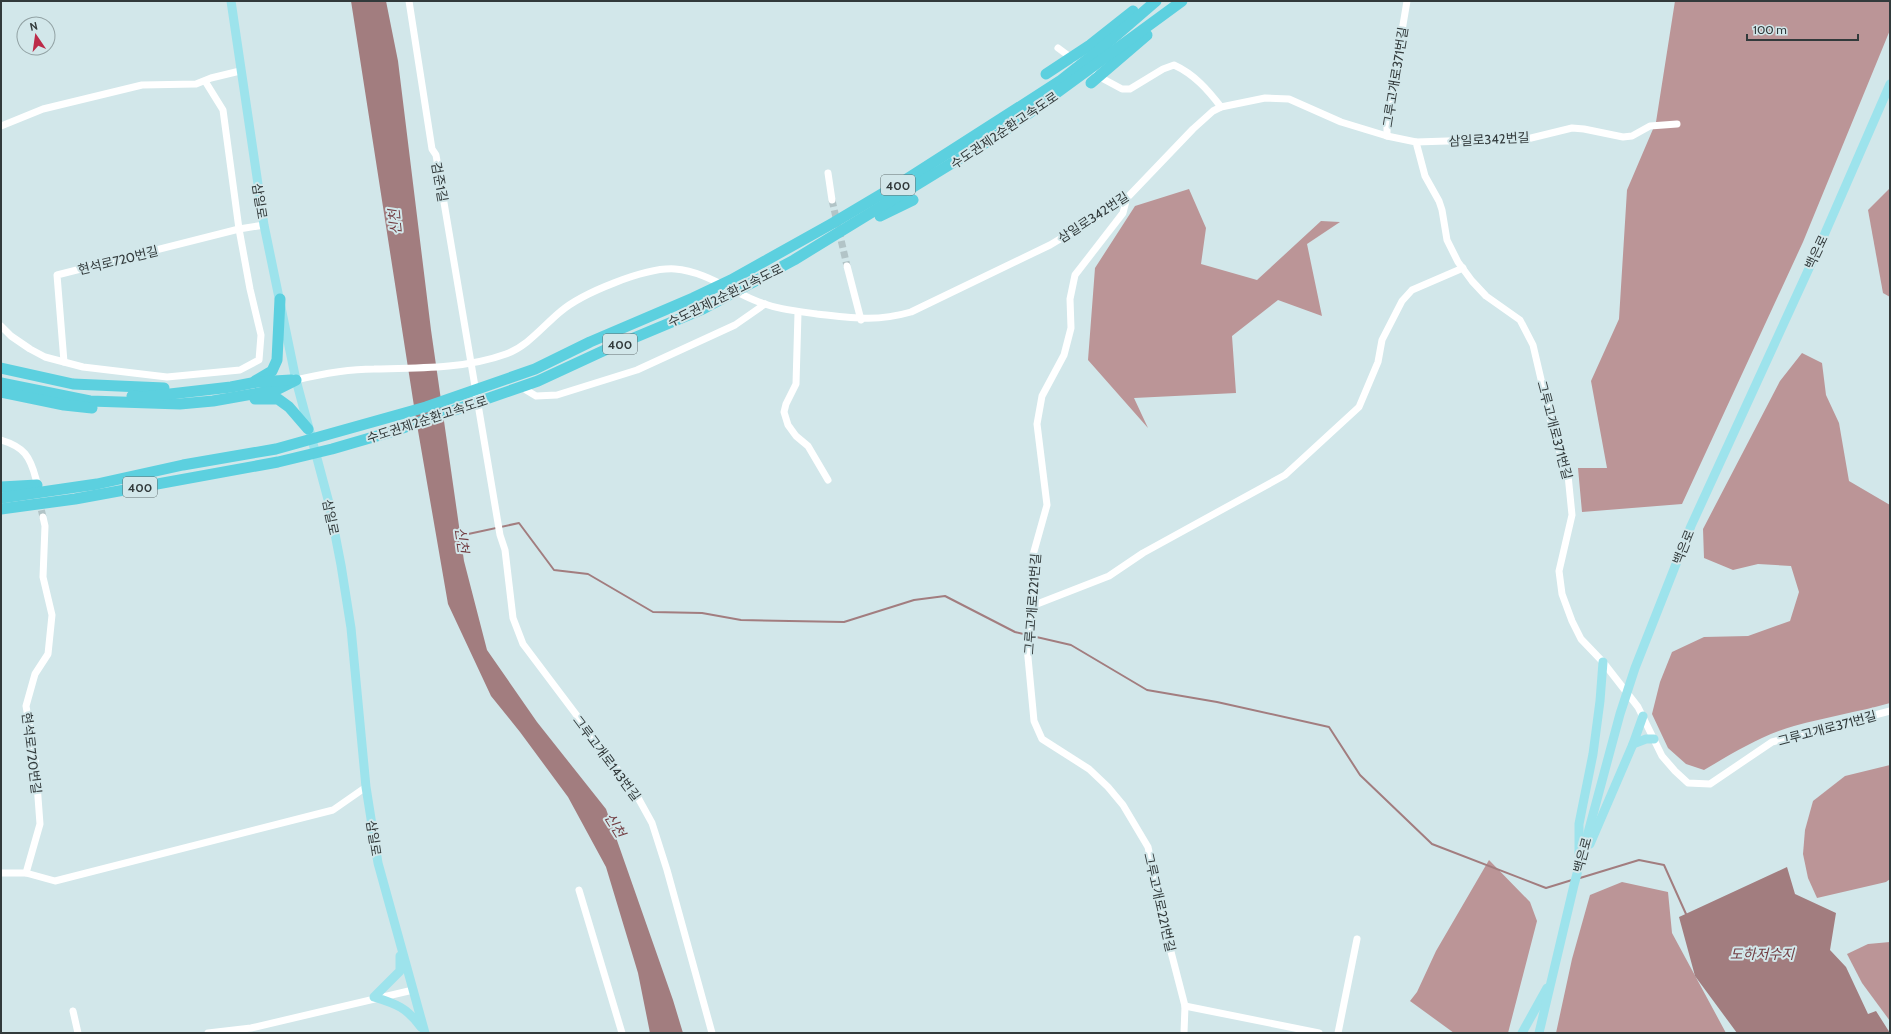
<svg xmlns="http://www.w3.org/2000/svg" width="1891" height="1034" font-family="Cabin,'Noto Sans KR',sans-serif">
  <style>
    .forest { fill: #bb9597 }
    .water { fill: #a27d7f }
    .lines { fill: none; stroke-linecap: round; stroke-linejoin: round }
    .stream { stroke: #a27d7f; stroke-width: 2 }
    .minor-tunnel { stroke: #b2c4c7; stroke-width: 7; stroke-dasharray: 7 3.5; stroke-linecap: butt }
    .minor { stroke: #fff; stroke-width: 7 }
    .major { stroke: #9de3ec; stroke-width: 9 }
    .highway { stroke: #5cd0df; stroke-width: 11 }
    .labels { text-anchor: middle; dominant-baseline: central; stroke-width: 4; stroke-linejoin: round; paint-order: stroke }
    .shield { fill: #d2e7ea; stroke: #626e70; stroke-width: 1 }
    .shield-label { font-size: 12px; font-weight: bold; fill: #323a3b }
    .street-label { font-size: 13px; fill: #323a3b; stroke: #d2e7ea }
    .water-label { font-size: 14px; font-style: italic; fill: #723c41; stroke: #d2e7ea }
  </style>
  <rect width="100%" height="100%" fill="#d2e7ea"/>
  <g class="forest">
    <polygon points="1675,1 1890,1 1890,30 1803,242 1682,504 1582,512 1578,468 1607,468 1591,381 1619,319 1627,190 1656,122"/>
    <polygon points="1890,188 1890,297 1883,293 1868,210"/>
    <polygon points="1189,189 1206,228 1201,264 1257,280 1321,221 1340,222 1307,244 1322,316 1278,300 1232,336 1236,393 1134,398 1148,428 1088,360 1095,268 1135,206"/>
    <path d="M 1802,353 L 1822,363 L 1826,395 L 1839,423 L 1849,481 L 1890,505 L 1890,703 C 1858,712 1826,717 1794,726 C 1762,735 1733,753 1704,770 L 1686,764 L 1668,748 L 1652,714 L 1660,682 L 1672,652 L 1704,637 L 1748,636 L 1790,621 L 1799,592 L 1791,566 L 1758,564 L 1733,570 L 1704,558 L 1703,529 L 1780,381 Z"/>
    <polygon points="1890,765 1890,879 1886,882 1817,898 1808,878 1803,854 1805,830 1813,801 1845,776"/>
    <polygon points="1489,860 1530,902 1537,921 1508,1033 1454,1033 1410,1001 1417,992 1436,951"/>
    <polygon points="1622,882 1668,892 1672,933 1726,1033 1556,1033 1572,959 1590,895"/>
    <polygon points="1890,942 1890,1021 1862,983 1847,954 1868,944"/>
  </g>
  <g class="water">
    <polygon points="351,1 386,1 398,61 431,330 464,561 487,650 537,722 606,809 673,1000 683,1033 650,1033 638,973 606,867 568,797 520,732 491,696 448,604 416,419"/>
    <polygon points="1787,867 1795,894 1836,913 1830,950 1846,967 1868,1014 1876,1011 1890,1033 1737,1033 1695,976 1679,917"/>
  </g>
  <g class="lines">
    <g class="stream">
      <polyline points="459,536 519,523 554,570 588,574 653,612 702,613 741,620 844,622 914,600 945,596 1015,632 1071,645 1147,690 1217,702 1329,727 1360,775 1432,844 1546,888 1572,880"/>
      <polyline points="1580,878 1639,860 1664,865 1686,914"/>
    </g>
    <g class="minor-tunnel">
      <polyline points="832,200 847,266"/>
      <polyline points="39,500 43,517"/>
    </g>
    <g class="minor">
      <polyline points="409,1 432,149 436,155 500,535 505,550 513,618 523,644 636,794 652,823 667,870 712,1033"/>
      <polyline points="1058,48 1073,59"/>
      <path d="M 1096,75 L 1122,89 L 1130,89 L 1163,69 L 1174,65 C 1194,74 1208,90 1221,107"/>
      <polyline points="1,126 43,109 142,85 196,84 211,78 240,71"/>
      <polyline points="1387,136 1387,120 1407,1"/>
      <polyline points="1416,142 1478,140 1502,141 1527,139 1572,128 1584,129 1623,137 1632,136 1650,126 1677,124"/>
      <polyline points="828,173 832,200"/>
      <polyline points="1127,197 1123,213 1075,275 1070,299 1071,328 1064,355 1042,396 1037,424 1047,505 1033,555 1031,621 1027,647 1034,721 1042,739 1089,769 1108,787 1123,805 1148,847 1170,948 1185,1006 1184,1033"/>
      <polyline points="847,266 861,320"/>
      <polyline points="798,313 796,384 786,404 784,412 788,425 796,436 808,446 828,480"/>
      <polyline points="1,326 11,336 30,349 45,357 83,367 167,377 240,370 259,360 261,335 250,289 239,229 223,110 205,81"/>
      <polyline points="64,362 57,275 239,229 264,225"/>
      <path d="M 296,380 C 321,374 348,369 374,369 C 418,368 465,369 506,354 C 528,346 543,326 560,312 C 582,293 646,267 675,269 C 703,271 728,289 754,300 C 775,309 795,311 817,314 C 853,318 876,322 911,312 L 1050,245 L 1125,200 L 1193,129 L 1213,111 L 1221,107 L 1265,98 L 1289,99 L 1341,122 L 1387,136 L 1416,142 L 1425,176 L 1439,201 L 1442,210 L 1447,240 L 1458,262 L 1472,281 L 1486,296 L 1520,320 L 1533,345 L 1554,435 L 1568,475 L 1572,515 L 1559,571 L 1562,594 L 1572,621 L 1581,639 L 1603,662 L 1638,707 L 1662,756 L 1675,771 L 1688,783 L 1710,784 L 1772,742 L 1890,711"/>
      <polyline points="526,390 536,396 557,395 637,370 735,325 765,304"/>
      <path d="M 1,440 C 24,447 30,456 36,479"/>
      <polyline points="1032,606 1109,576 1143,553 1285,475 1359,407 1378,362 1382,340 1402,301 1412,290 1463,268"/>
      <polyline points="1,873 26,873 40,824 35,757 26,706 35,674 48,654 52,615 43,577 45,526 43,517"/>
      <polyline points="26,873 55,881 333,810 366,787"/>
      <polyline points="579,890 622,1033"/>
      <polyline points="1185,1006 1319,1033"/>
      <polyline points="73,1011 78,1033"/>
      <polyline points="208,1033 251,1028 413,990"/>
      <polyline points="1338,1033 1357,939"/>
    </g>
    <g class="major">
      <polyline points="231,1 264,225 296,380 329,503 341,565 351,628 366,787 378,863 425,1033"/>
      <polyline points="1633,744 1646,739 1654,739"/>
      <polyline points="1590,844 1633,744 1643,716"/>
      <polyline points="1579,853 1579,824 1593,754 1600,701 1603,662"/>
      <path d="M 400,956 L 400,971 L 374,997 C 397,1004 407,1008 421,1027"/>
      <polyline points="1522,1033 1547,988"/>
      <polyline points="1539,1033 1574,885 1620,714 1635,668 1691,526 1822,240 1890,84"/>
    </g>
    <g class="highway">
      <polyline points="1046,74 1090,45 1133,11"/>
      <polyline points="1091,83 1147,35"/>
      <polyline points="880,216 913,200"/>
      <polyline points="1,368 73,384 164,388"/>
      <polyline points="255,381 272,371 277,360 280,299"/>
      <polyline points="1,383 90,401 180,404 213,401 276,390 296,380"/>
      <polyline points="1,392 64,405 92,408"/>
      <polyline points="132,396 144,397 231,387 257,382 291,380"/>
      <polyline points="255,399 278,399 289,407 308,429"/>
      <polyline points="1,487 37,485"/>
      <polyline points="1,498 97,484 183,465 276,449 426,407 535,369 590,342 693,298 731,280 833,223 907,179 1060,81 1098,51 1156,1"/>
      <polyline points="1,509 75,499 278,462 332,449 394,431 538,381 605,350 703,309 794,260 1006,130 1182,1"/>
    </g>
  </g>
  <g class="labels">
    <g class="shield">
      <rect x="881" y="175" width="34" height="20" rx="3"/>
      <rect x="603" y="334" width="34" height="20" rx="3"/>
      <rect x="123" y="477" width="34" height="20" rx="3"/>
    </g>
    <g class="shield-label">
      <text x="898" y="185">400</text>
      <text x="620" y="344">400</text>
      <text x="140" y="487">400</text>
    </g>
    <g class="street-label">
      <text transform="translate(1395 77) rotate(-81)">그루고개로371번길</text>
      <text transform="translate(1004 130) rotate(-34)">수도권제2순환고속도로</text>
      <text transform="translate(1489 139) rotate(-3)">삼일로342번길</text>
      <text transform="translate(440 182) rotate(80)">검준1길</text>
      <text transform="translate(260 201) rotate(81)">삼일로</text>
      <text transform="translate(1093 217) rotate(-33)">삼일로342번길</text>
      <text transform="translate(1816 252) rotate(-65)">백은로</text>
      <text transform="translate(118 260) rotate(-14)">현석로720번길</text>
      <text transform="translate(725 295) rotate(-26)">수도권제2순환고속도로</text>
      <text transform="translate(427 419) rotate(-18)">수도권제2순환고속도로</text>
      <text transform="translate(1555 430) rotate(75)">그루고개로371번길</text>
      <text transform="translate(331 517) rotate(78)">삼일로</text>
      <text transform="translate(1683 547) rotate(-68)">백은로</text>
      <text transform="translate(1032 604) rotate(-86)">그루고개로221번길</text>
      <text transform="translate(1827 728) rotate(-15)">그루고개로371번길</text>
      <text transform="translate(32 753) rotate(83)">현석로720번길</text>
      <text transform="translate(607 758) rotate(53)">그루고개로143번길</text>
      <text transform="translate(374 838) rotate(81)">삼일로</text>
      <text transform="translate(1582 855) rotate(-75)">백은로</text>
      <text transform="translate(1160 902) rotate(77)">그루고개로221번길</text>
    </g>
    <g class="water-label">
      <text transform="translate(395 222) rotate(-96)">신천</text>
      <text transform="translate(462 540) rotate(82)">신천</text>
      <text transform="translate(615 825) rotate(58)">신천</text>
      <text x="1762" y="954">도하저수지</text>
    </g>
  </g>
  <rect width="1891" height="1034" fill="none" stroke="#323a3b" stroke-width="4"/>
  <g transform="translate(36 36) rotate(347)"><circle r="19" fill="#d2e7ea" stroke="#92a2a4"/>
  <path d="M0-3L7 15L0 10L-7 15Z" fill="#bc2b49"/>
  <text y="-6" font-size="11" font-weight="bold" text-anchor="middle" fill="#323a3b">N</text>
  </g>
  <path d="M1747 34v6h111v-6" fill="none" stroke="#323a3b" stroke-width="2"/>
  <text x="1753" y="34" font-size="12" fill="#323a3b" stroke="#d2e7ea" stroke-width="3" paint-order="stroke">100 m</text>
</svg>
